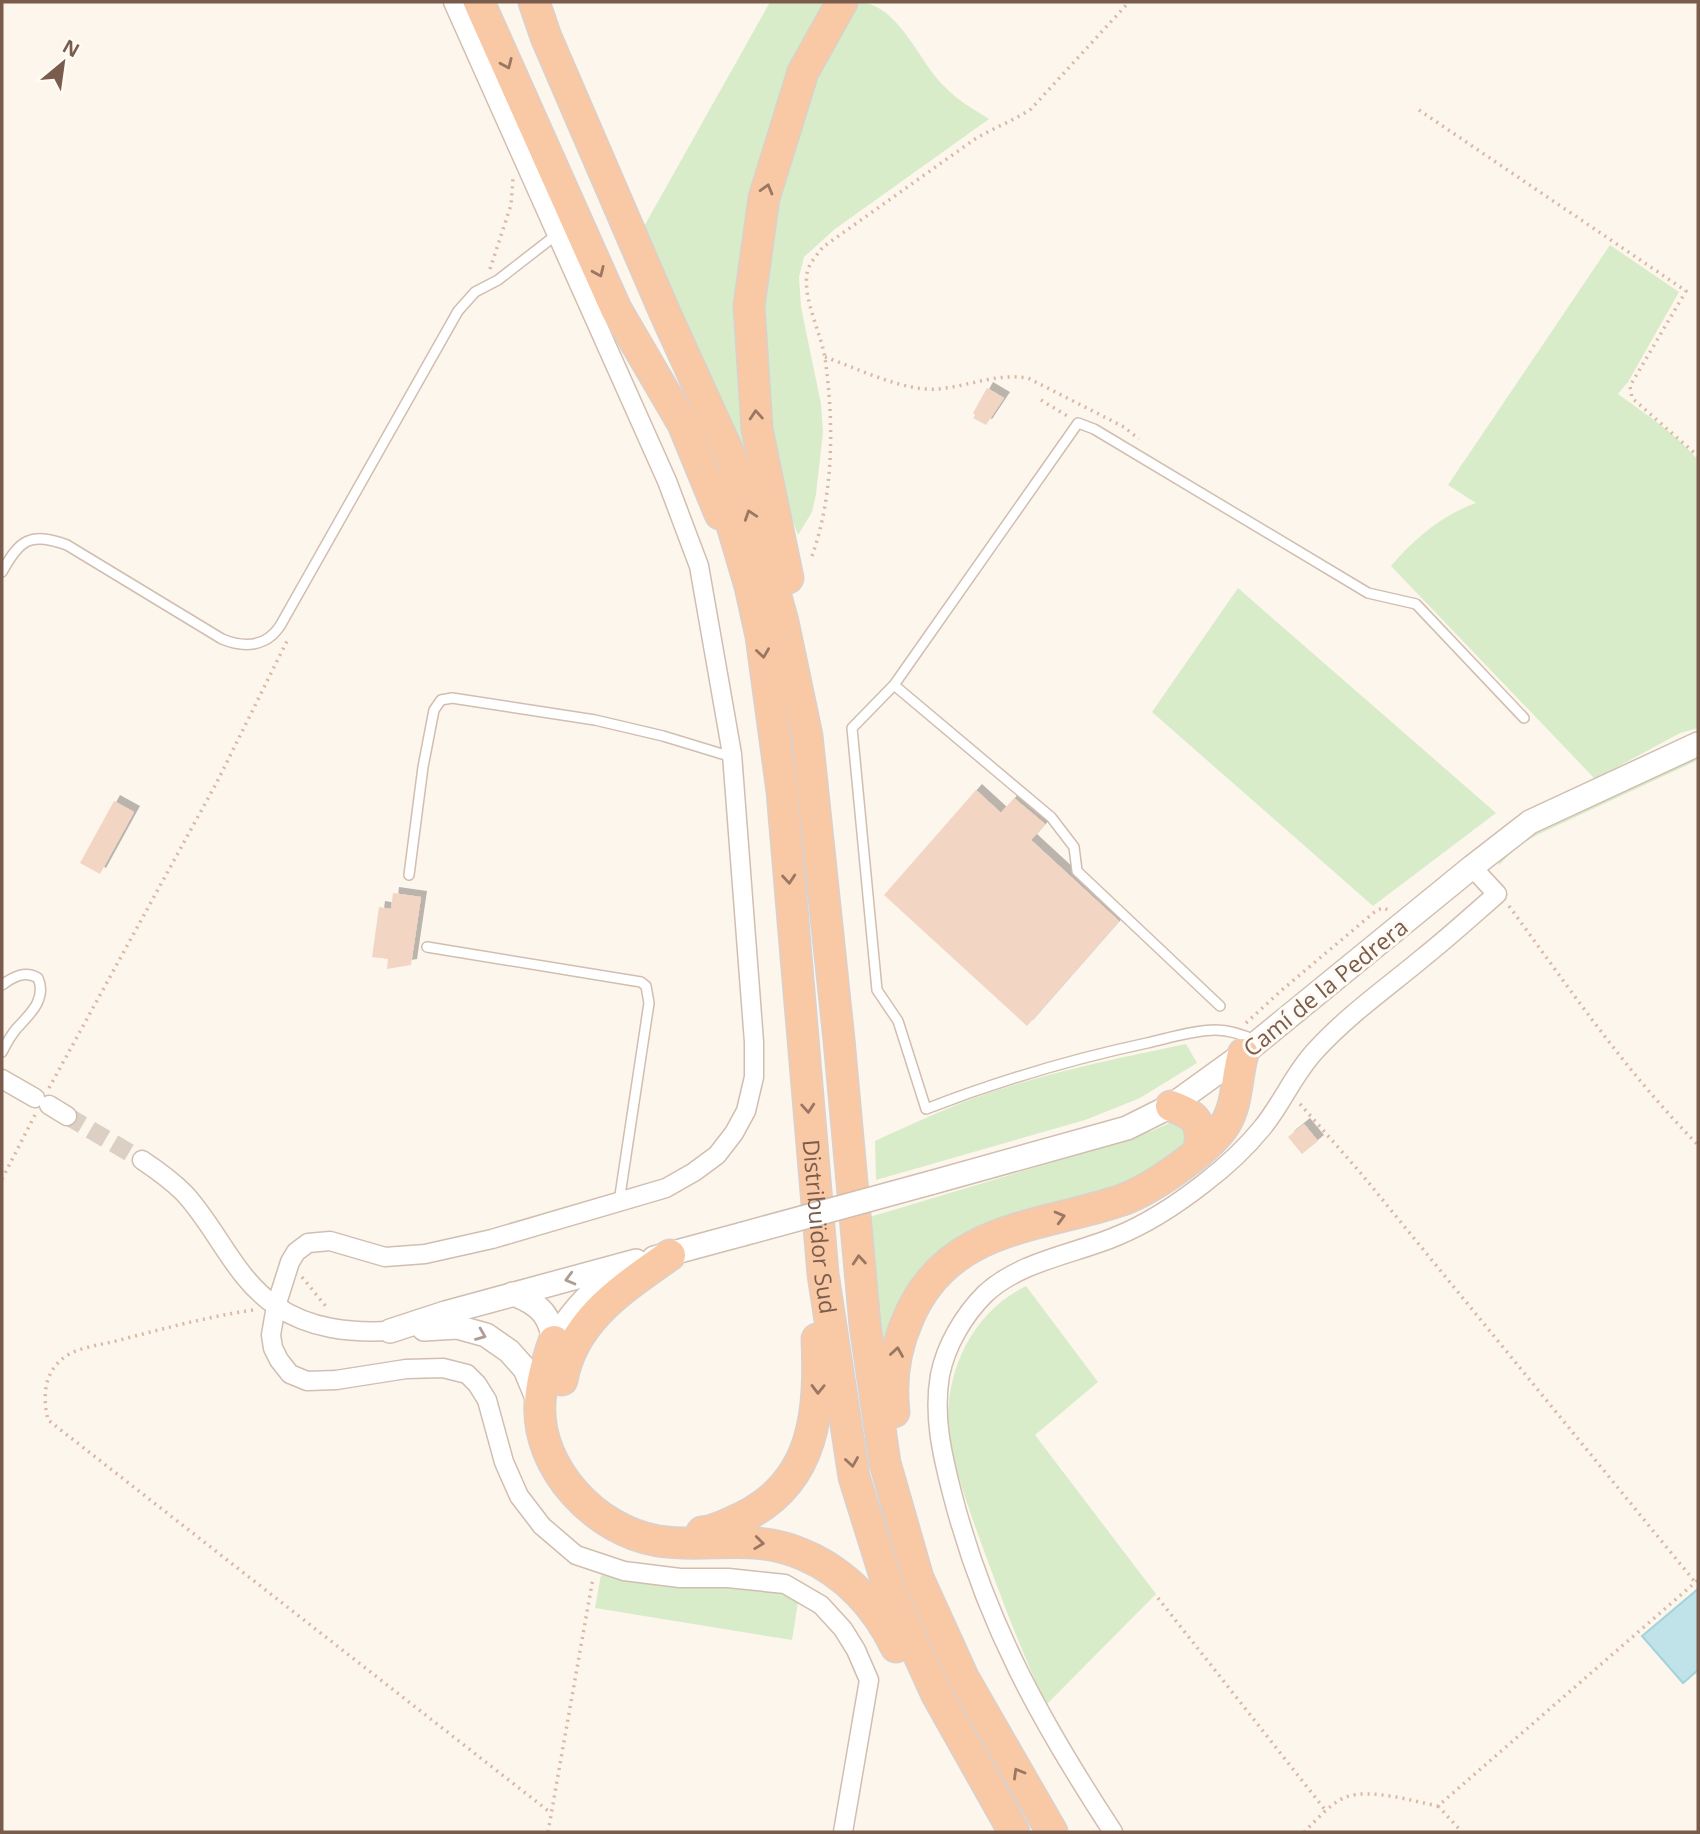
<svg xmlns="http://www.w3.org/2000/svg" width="1700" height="1834" font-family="'Open Sans',sans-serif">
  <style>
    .green { fill: #d8ecc9 }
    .water { fill: #bfe3e8; stroke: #a5d3da; stroke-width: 2 }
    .building { fill: #f3d5c3; filter: url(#shadow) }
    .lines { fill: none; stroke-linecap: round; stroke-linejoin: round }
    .minor-tunnel { stroke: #dcd0c4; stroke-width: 18; stroke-dasharray: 18 9; stroke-linecap: butt }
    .service-casing { stroke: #d1beb0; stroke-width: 12 }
    .minor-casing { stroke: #d1beb0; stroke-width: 21 }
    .tertiary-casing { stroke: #d1beb0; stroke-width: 26 }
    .trunk-casing { stroke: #dad1cd; stroke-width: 33 }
    .path { stroke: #d9b8a5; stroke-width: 3.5; stroke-dasharray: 2 5; stroke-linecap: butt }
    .service { stroke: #fff; stroke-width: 9 }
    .minor { stroke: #fff; stroke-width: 18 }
    .tertiary { stroke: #fff; stroke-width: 23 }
    .trunk { stroke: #f9c8a4; stroke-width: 30 }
    .tertiary-bridge-casing { stroke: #d1beb0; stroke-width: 26; stroke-linecap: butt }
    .tertiary-bridge { stroke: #fff; stroke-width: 23 }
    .oneway { stroke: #9a7763 }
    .oneway2 { stroke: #af9d94 }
    .labels { text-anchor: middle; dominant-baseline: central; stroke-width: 6; stroke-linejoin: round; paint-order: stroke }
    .street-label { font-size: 23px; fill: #7a5c4d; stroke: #fffaf3 }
  </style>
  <defs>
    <filter id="shadow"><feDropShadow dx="6" dy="-6" stdDeviation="0" flood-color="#0004"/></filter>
  </defs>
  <rect width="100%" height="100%" fill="#fdf6ec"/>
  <g class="green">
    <polygon points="770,2 830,2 737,320 737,349 749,486 642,230"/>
    <path d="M 856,2 C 898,2 917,59 944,86 C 957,100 973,109 989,119 L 835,229 L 804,257 L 799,277 L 801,307 L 821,404 L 823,432 L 816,494 L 812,512 L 798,535 L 773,466 L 760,317 L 771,211 L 815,80 Z"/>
    <path d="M 1610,245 L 1679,292 L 1628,382 L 1618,394 C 1647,415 1675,433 1698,460 L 1698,728 L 1680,733 L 1595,779 L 1391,566 C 1414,539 1442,515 1476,503 L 1448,485 Z"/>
    <polygon points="1238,588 1496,813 1373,906 1152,712"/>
    <polygon points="1693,758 1696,761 1541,833 1519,845 1499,865 1498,857 1541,827"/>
    <path d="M 1186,1044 L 1197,1063 L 1140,1098 L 1085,1120 L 876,1180 L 875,1141 C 912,1124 950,1106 989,1093 C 1053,1071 1120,1058 1186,1044 Z"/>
    <polygon points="1176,1120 1188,1133 1187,1145 1177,1155 1122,1187 976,1234 884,1354 870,1217 1096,1149 1152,1131"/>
    <path d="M 1026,1286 L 1098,1382 L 1035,1435 L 1156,1594 L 1046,1705 C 1019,1646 997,1587 975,1526 C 965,1497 947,1447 948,1417 C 949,1362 976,1311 1026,1286 Z"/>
    <polygon points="601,1575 683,1588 762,1586 799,1596 792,1640 595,1608"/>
  </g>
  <polygon class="water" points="1698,1589 1698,1670 1683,1683 1642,1636"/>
  <g class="building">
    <polygon points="987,388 1004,398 986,425 973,418 975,415 973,413"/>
    <polygon points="976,790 1001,813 1014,798 1045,824 1031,840 1119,921 1027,1026 884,895"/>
    <polygon points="114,801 134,812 100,874 80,863"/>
    <polygon points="393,893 421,897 411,965 387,969 388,959 372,957 379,907 391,909"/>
    <polygon points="1304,1124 1318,1141 1302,1154 1288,1137"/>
  </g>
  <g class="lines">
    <polyline class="minor-tunnel" points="67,1116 142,1160"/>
    <defs>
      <g id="service">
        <path d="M 2,572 C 20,539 30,532 67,545 L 222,639 C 244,648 266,647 280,626 L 458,311 L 475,292 L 498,280 L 556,235"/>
        <polyline points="894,685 1051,817 1074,847 1077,871 1220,1006"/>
        <polyline points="409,875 423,767 434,710 441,700 452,698 595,720 663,736 732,757"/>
        <polyline points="427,947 641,982 646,986 649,1003 619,1202"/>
        <path d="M 2,985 C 13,977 25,970 38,978 C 47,999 30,1014 17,1028 C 11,1035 6,1044 2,1052"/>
        <path d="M 1257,1041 C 1244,1035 1231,1030 1216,1030 C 1194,1030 1169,1038 1147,1043 C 1072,1059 998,1081 926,1109 L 898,1021 L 877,990 L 852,728 L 894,685 L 1078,423 L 1094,429 L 1368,593 L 1416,604 L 1524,718"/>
      </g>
      <g id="minor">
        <polyline points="453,2 667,481 699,566 732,754 754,1042 754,1077 746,1111 734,1133 717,1155 694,1172 666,1188 492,1239 425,1254 385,1257 330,1241 308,1243 296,1252 290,1262 276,1306 271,1335 273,1348 279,1360 290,1374 307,1381 336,1380 406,1369 443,1368 467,1374 477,1384 487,1400 504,1462 519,1496 542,1526 576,1555 624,1571 680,1578 728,1578 785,1584 821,1605 843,1629 856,1650 869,1680 843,1832"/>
        <polyline points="2,1079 35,1098"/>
        <polyline points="49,1105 67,1116"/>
        <path d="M 142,1160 C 157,1170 171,1180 184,1193 C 217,1228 235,1279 276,1306 C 310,1329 350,1333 390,1331"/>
        <path d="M 1113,1832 C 1041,1722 985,1622 952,1493 C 942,1454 933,1416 940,1375 C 946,1345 964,1315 985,1294 C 1020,1261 1075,1254 1117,1236 C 1149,1223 1176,1205 1203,1184 C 1224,1168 1245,1149 1262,1128 C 1282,1104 1294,1073 1316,1050 C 1349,1014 1388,987 1425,956 C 1450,936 1473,915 1497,894 L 1472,867"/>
      </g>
      <g id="tertiary">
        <polyline points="930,1183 1127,1128 1171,1106 1243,1054 1472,867 1530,822 1698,744"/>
        <polyline points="654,1258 743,1234"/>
        <path d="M 513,1294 C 541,1304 552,1317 554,1346"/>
        <polyline points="424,1329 457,1327 486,1335 509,1351 525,1369 540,1405"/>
        <polyline points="390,1331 445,1313 636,1261"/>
        <path d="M 554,1341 C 571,1312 591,1289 620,1271"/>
      </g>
      <g id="trunk">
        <polyline points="479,2 616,309 683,424 720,514"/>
        <polyline points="534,2 546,37 665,313 731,458 767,564 783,622 807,736 839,1040 865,1325 885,1463 918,1578 964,1679 1052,1832"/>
        <path id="s1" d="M 721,488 L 750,586 L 761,636 L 782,791 L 823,1274 L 854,1477 L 890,1592 L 937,1695 L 1014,1832"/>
        <polyline points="788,578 757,429 749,306 764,198 803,72 842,2"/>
        <path d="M 1171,1106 C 1198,1116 1203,1123 1199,1152"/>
        <path d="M 554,1341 C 547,1361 541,1382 540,1403 C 536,1468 596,1531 658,1541 C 711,1549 752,1532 804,1555 C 846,1573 877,1607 896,1647"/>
        <path d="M 562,1380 C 573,1319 624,1288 670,1255"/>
        <path d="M 894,1412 C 890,1379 895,1349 908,1319 C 946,1228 1034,1228 1116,1202 C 1147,1193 1206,1152 1224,1126 C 1238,1105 1236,1078 1243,1054"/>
        <path d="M 702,1532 C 716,1531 730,1523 743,1517 C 816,1481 820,1411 817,1339"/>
      </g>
    </defs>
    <use href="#service" class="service-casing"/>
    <use href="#minor" class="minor-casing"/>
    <use href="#tertiary" class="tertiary-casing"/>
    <use href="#trunk" class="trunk-casing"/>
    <g class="path">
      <polyline points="1419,110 1686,291 1630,386 1632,398 1698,456"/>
      <polyline points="490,269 511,205 513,179"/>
      <path d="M 825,357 C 857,368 904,392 938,389 C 969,386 997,373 1028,378 L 1124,427 L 1139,439"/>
      <polyline points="1041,400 1069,417"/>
      <path d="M 812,556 C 834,494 834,422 825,358 C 821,333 803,300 807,274 C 808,264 817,255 823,247 L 975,139 C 993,128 1013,121 1031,109 L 1129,2"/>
      <path d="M 1509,906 C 1569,988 1627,1073 1698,1145"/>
      <polyline points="1246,1023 1283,989 1377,910 1383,908 1388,910"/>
      <polyline points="49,1088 217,782 289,637"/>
      <polyline points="1300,1104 1359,1171 1695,1582"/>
      <polyline points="2,1179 36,1113"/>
      <polyline points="302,1277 328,1309"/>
      <path d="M 253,1310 C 206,1317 162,1329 116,1341 C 100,1345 73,1348 61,1360 C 43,1376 43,1399 48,1420 L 551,1813"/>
      <polyline points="1158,1598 1326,1811"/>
      <polyline points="1438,1806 1462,1832"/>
      <polyline points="548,1832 593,1578"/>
      <path d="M 1304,1832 C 1316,1821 1330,1803 1346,1797 C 1370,1788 1412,1801 1438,1806 L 1698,1580"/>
    </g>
    <use href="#service" class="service"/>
    <use href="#minor" class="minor"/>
    <use href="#tertiary" class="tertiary"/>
    <use href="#trunk" class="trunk"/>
    <defs>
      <polyline id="tertiary-bridge" points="743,1234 930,1183"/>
    </defs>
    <use href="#tertiary-bridge" class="tertiary-bridge-casing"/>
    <use href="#tertiary-bridge" class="tertiary-bridge"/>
  </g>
  <defs><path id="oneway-chevron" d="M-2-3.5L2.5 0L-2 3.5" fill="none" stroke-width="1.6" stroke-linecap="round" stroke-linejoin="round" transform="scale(1.75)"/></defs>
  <g class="oneway">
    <use href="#oneway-chevron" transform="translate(507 64) rotate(66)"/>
    <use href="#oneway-chevron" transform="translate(767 189) rotate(-74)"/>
    <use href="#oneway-chevron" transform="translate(599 272) rotate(66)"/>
    <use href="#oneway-chevron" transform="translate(756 415) rotate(-94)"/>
    <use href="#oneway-chevron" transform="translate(750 515) rotate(-109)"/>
    <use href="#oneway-chevron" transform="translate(763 653) rotate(82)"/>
    <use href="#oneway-chevron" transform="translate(789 879) rotate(85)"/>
    <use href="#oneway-chevron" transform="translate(808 1108) rotate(86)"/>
    <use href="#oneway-chevron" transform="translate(1060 1217) rotate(-15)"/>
    <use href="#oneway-chevron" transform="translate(859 1260) rotate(-95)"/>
    <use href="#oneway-chevron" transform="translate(897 1352) rotate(-81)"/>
    <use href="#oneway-chevron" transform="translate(818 1389) rotate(91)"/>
    <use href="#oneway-chevron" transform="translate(852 1462) rotate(81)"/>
    <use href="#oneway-chevron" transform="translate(759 1543) rotate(7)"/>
    <use href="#oneway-chevron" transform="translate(1018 1773) rotate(-120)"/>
  </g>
  <g class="oneway2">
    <use href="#oneway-chevron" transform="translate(570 1279) rotate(165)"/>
    <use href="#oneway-chevron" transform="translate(481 1335) rotate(22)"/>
  </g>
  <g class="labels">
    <g class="street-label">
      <text transform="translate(1325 987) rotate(-39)">Camí de la Pedrera</text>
      <text stroke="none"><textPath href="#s1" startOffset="747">Distribuïdor Sud</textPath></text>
    </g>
  </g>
  <rect width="1700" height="1834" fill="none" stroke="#7a5c4d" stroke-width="7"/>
  <g transform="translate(63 63) rotate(29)" stroke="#fffaf3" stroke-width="5" paint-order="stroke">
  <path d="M0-5L12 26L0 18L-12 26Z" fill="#7a5c4d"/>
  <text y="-10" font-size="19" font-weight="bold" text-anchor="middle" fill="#7a5c4d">N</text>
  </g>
</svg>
